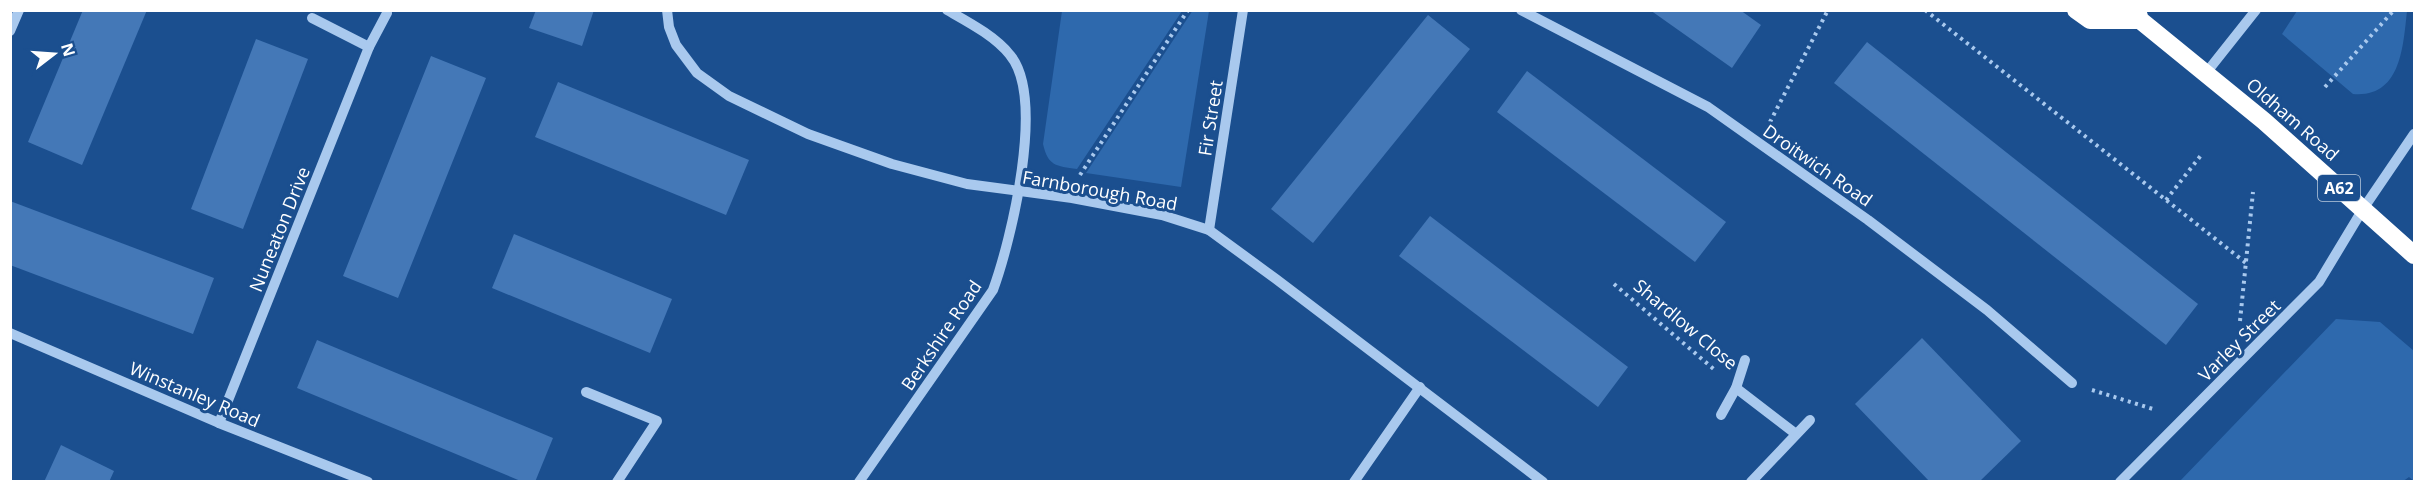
<svg xmlns="http://www.w3.org/2000/svg" width="2425" height="492" font-family="'Open Sans',sans-serif">
  <style>
    .green { fill: #2e69ad }
    .building { fill: #4478b7 }
    .lines { fill: none; stroke-linecap: round; stroke-linejoin: round }
    .path { stroke: #a9c9ee; stroke-width: 4; stroke-dasharray: 3 4.5; stroke-linecap: butt }
    .minor { stroke: #a9c9ee; stroke-width: 10 }
    .highway { stroke: #fff; stroke-width: 18 }
    .labels { text-anchor: middle; dominant-baseline: central; stroke-width: 6; stroke-linejoin: round; paint-order: stroke }
    .shield { fill: #1b4f8f; stroke: #bbcadd; stroke-width: 1.5 }
    .shield-label { font-size: 16px; font-weight: bold; fill: #fff }
    .street-label { font-size: 18px; fill: #fff; stroke: #1b4f8f }
  </style>
  <rect width="100%" height="100%" fill="#1b4f8f"/>
  <g class="green">
    <polygon points="1193,10 1209,11 1181,187 1086,173"/>
    <path d="M 1062,11 L 1182,11 L 1077,169 C 1056,166 1048,166 1043,144 Z"/>
    <path d="M 2297,11 L 2407,11 C 2403,47 2401,98 2353,94 L 2282,34 Z"/>
    <polygon points="2336,319 2380,322 2414,351 2414,481 2409,477 2402,482 2180,481"/>
  </g>
  <g class="building">
    <polygon points="83,10 147,10 82,165 28,142"/>
    <polygon points="536,10 594,10 582,46 529,28"/>
    <polygon points="1650,10 1740,10 1761,25 1732,68"/>
    <polygon points="1428,15 1470,49 1313,243 1271,209"/>
    <polygon points="256,39 308,59 243,229 191,209"/>
    <polygon points="1867,42 2198,304 2166,345 1834,83"/>
    <polygon points="431,56 486,78 398,298 343,276"/>
    <polygon points="1527,71 1726,222 1695,262 1497,112"/>
    <polygon points="558,82 749,160 726,215 535,137"/>
    <polygon points="10,201 214,278 193,334 10,265"/>
    <polygon points="1430,216 1628,367 1598,407 1399,256"/>
    <polygon points="514,234 672,299 650,353 492,288"/>
    <polygon points="1922,338 2021,441 1979,482 1930,482 1855,404"/>
    <polygon points="317,340 553,438 535,482 523,482 297,388"/>
    <polygon points="61,445 114,471 109,482 44,482"/>
  </g>
  <g class="lines">
    <g class="path">
      <polyline points="1925,10 2246,263"/>
      <polyline points="2325,87 2394,10"/>
      <polyline points="1770,122 1828,10"/>
      <polyline points="1080,175 1188,10"/>
      <polyline points="2166,200 2202,154"/>
      <polyline points="1614,284 1716,371"/>
      <polyline points="2240,321 2253,192"/>
      <polyline points="2092,390 2153,409"/>
    </g>
    <g class="minor">
      <polyline points="667,10 669,27 676,45 697,73 729,96 808,134 892,164 967,184 1072,198 1162,215 1209,230 1276,279 1543,482"/>
      <polyline points="1521,10 1708,107 1868,220 1987,310 2072,383"/>
      <polyline points="312,18 369,47"/>
      <polyline points="10,31 19,10"/>
      <polyline points="2206,73 2256,10"/>
      <polyline points="1209,230 1243,10"/>
      <polyline points="10,333 219,423 368,482"/>
      <polyline points="1736,388 1796,434"/>
      <polyline points="586,392 657,421 617,482"/>
      <polyline points="1721,415 1736,388 1745,360"/>
      <polyline points="219,423 369,47 387,13"/>
      <path d="M 859,482 L 993,290 C 1011,241 1046,98 1010,55 C 995,36 968,22 947,10"/>
      <polyline points="1354,482 1420,387"/>
      <polyline points="1751,482 1810,420"/>
      <polyline points="2120,482 2319,282 2363,209 2414,134"/>
    </g>
    <g class="highway">
      <polyline points="2076,10 2090,20 2140,20"/>
      <polyline points="2137,10 2140,20 2264,121 2414,255"/>
    </g>
  </g>
  <g class="labels">
    <rect class="shield" x="2318" y="175" width="42" height="26" rx="4.5"/>
    <g class="shield-label">
      <text x="2339" y="188">A62</text>
    </g>
    <g class="street-label">
      <text transform="translate(1210 118) rotate(-81)">Fir Street</text>
      <text transform="translate(2293 119) rotate(41)">Oldham Road</text>
      <text transform="translate(1818 165) rotate(35)">Droitwich Road</text>
      <text transform="translate(1100 190) rotate(10)">Farnborough Road</text>
      <text transform="translate(279 229) rotate(-68)">Nuneaton Drive</text>
      <text transform="translate(1686 324) rotate(40)">Shardlow Close</text>
      <text transform="translate(941 335) rotate(-56)">Berkshire Road</text>
      <text transform="translate(2239 340) rotate(-45)">Varley Street</text>
      <text transform="translate(195 394) rotate(23)">Winstanley Road</text>
    </g>
  </g>
  <rect width="2425" height="492" fill="none" stroke="#ffffff" stroke-width="24"/>
  <g transform="translate(54 54) rotate(73)" stroke="#1b4f8f" stroke-width="4.5" paint-order="stroke">
  <path d="M0-4.5L10 22L0 15L-10 22Z" fill="#ffffff"/>
  <text y="-9" font-size="16" font-weight="bold" text-anchor="middle" fill="#ffffff">N</text>
  </g>
</svg>
